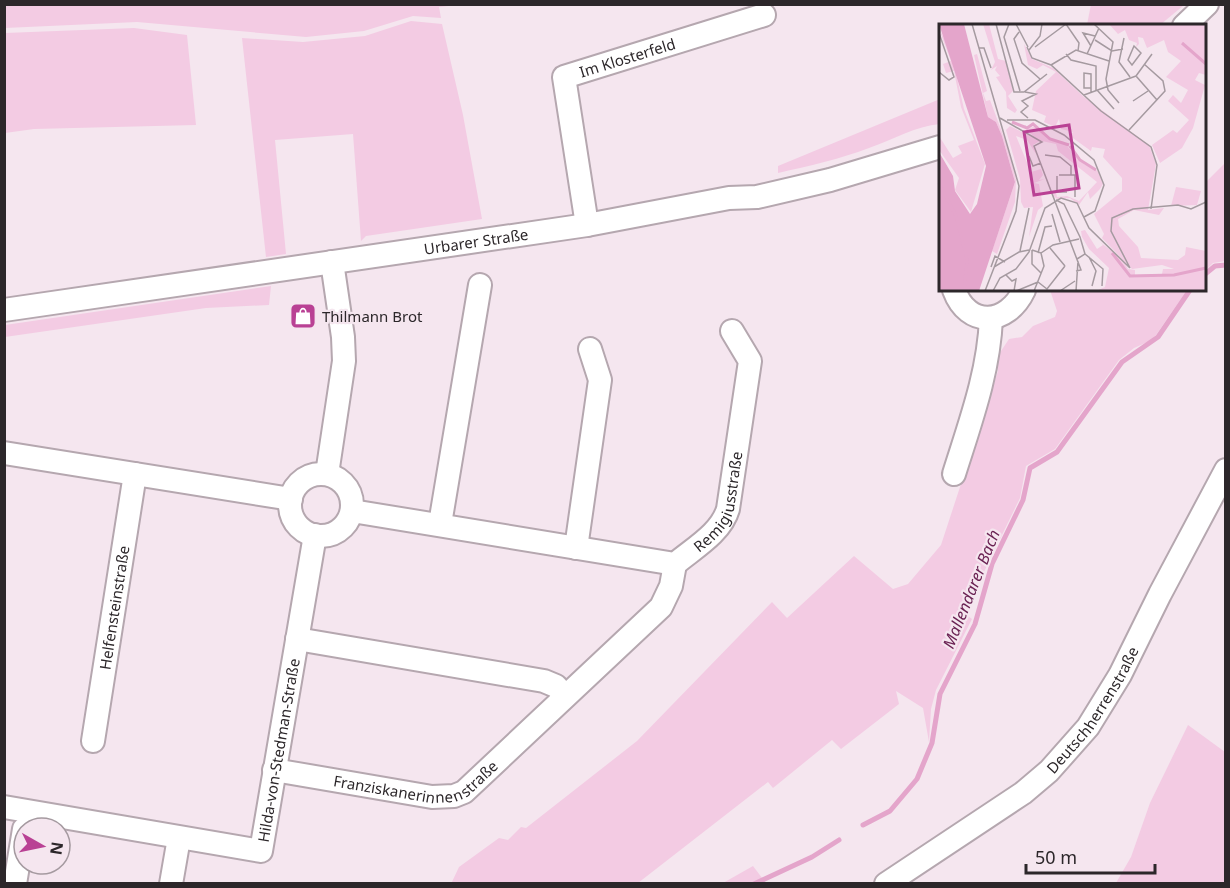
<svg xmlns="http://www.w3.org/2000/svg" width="1230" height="888" font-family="'Noto Sans',sans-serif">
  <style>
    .green { fill: #f3cbe3 }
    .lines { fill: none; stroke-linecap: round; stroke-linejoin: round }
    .stream { stroke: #e4a5cb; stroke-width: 5 }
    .minor-casing { stroke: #b5a7af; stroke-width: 26 }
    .minor { stroke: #fff; stroke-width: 22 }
    .labels { text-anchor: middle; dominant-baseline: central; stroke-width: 4.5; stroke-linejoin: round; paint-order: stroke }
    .street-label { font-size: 15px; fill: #2c272a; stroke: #f5e6ef }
    .poi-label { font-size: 15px; fill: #2c272a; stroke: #f5e6ef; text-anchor: start }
    .water-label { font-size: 16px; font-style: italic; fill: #6b2354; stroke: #f5e6ef }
    .inset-river { fill: none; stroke: #e4a5cb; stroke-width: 3 }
    .inset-road { fill: none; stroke: #a59aa0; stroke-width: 1.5 }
    .view { fill: #b94194; fill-opacity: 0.15; stroke: #b94194; stroke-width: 3 }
    .inset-edge { fill: none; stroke: #2c272a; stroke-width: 3 }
  </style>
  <rect width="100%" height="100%" fill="#f5e6ef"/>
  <g class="green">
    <polygon points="1091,4 1184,4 1184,5 1160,25 1087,25"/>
    <polygon points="4,5 5,4 458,5 439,7 441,18 413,16 364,31 306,37 137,22 5,28"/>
    <polygon points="411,21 442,24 463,115 482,219 366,236 361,241 353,134 275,140 286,254 266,257 242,38 303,42 365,36"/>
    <polygon points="134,28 187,35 196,125 34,129 5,133 5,33"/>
    <path d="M 940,99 L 940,124 C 916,126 892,140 869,148 C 840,159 809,166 778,173 L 778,166 Z"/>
    <polygon points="1225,163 1225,261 1213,263 1205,271 1205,183"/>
    <polygon points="271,286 269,305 206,308 5,337 5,325"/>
    <polygon points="1050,290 1187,290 1156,335 1150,341 1134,348 1119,360 1055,449 1026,466 1020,498 964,613 972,619 936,690 931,709 929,742 923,708 896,691 899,704 841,749 832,740 773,788 768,782 638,883 451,884 459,867 499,838 508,840 521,827 526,828 637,741 772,602 787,618 854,556 893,589 908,584 941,545 998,371 997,357 1009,339 1022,337 1033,326 1055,317 1057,311"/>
    <polygon points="1188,725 1225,752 1225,883 1116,883 1131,857 1150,803"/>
    <polygon points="753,866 766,883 723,883"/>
  </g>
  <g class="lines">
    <g class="stream">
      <polyline points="1204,275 1215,266 1226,265"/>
      <polyline points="863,825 890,811 917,779 932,743 940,694 975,624 992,564 1023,500 1030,468 1057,452 1122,362 1158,337 1190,290"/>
      <polyline points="754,884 812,857 839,840"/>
    </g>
    <defs>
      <g id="minor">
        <polyline points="1184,26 1207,4"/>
        <path id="s1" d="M 587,225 L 564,77 L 764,15"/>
        <path d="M 954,290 C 968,328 1007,326 1024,290"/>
        <path id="s2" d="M 4,310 L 587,225 L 729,198 L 757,197 L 830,180 L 940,147"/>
        <polyline points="4,453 291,499"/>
        <circle cx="321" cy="505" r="31"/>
        <polyline points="327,474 344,361 343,337 332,262"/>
        <path d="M 954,474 C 970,423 989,372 991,318"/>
        <path id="s3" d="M 352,511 L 675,564 C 694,548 721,533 728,509 L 750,361 L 732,331"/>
        <polyline points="440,524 480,285"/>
        <polyline points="576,548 600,380 590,349"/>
        <polyline points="297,639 544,681 556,686 565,696"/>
        <path id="s4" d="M 93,741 L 135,474"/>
        <path id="s5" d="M 274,770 L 432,797 L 454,796 L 464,792 L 661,607 L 671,586 L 675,564"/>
        <path id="s6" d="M 4,807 L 261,851 L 315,535"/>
        <polyline points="15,884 24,829"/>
        <polyline points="171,884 179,838"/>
        <path id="s7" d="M 886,884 L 1023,793 L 1049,771 L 1088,727 L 1120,675 L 1160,594 L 1226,470"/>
      </g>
    </defs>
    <use href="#minor" class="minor-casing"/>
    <use href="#minor" class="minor"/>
  </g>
  <defs>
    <symbol id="shop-square" viewBox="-11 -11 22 22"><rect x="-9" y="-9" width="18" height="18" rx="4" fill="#b94194" stroke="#f5e6ef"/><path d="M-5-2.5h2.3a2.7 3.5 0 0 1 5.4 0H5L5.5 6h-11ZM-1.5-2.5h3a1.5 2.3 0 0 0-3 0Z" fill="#fff"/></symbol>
  </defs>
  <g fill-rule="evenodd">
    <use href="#shop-square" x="288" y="301" width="30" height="30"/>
  </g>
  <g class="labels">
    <g class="street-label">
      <text stroke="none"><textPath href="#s1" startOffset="216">Im Klosterfeld</textPath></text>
      <text stroke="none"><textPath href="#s2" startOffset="477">Urbarer Straße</textPath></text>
      <text stroke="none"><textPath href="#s3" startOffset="408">Remigiusstraße</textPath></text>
      <text stroke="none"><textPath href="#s4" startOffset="135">Helfensteinstraße</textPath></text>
      <text stroke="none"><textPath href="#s7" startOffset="274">Deutschherrenstraße</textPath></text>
      <text stroke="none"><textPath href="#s6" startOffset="363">Hilda-von-Stedman-Straße</textPath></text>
      <text stroke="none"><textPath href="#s5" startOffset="148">Franziskanerinnenstraße</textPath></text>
    </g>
    <g class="poi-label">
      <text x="322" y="316">Thilmann Brot</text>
    </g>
    <g class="water-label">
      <text transform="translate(971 589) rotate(-68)">Mallendarer Bach</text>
    </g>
  </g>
  <g transform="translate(939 24)">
    <rect width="267" height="267" fill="#f5e6ef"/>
    <path d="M 44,0 L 50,0 L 59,35 L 67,37 L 74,67 L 69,72 L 78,86 L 76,89 L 68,84 L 67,68 L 57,53 L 61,52 L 56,46 L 58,42 L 52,46 L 56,38 ZM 170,0 L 267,0 L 267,51 L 260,49 L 256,56 L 266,61 L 254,104 L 243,124 L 221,139 L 213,121 L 234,106 L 238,109 L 250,96 L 229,77 L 234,71 L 242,79 L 249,66 L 227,53 L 242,37 L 229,28 L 225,16 L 208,24 L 204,14 L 199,13 L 200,20 L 197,23 L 198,19 L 190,16 L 186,6 L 179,10 ZM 0,5 L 12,27 L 25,85 L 46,140 L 32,188 L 16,166 L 20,154 L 0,126 L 0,112 L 14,134 L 23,129 L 19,122 L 35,116 L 22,83 L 15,47 L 7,49 L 4,40 L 12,37 ZM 85,20 L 93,35 L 114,44 L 145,73 L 210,121 L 217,140 L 209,186 L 225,184 L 220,191 L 195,186 L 179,195 L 180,202 L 199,223 L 202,234 L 239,236 L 246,231 L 247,223 L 267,227 L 267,267 L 157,267 L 166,263 L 170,244 L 150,225 L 143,213 L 142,207 L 146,206 L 158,225 L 164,221 L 161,218 L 184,236 L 189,245 L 196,246 L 196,251 L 223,250 L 224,245 L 235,245 L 223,241 L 193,245 L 163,214 L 165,210 L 155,190 L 183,167 L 183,154 L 164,133 L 166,125 L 153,123 L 152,127 L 131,112 L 134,108 L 122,105 L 120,95 L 116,103 L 105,98 L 107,92 L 93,86 L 97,67 L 117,48 L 104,41 L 98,45 L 89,41 ZM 38,30 L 48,67 L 44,69 L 47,77 L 51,76 L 70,127 L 77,156 L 76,178 L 58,230 L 53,227 L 76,158 L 63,112 L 57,98 L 49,93 L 35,31 ZM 87,101 L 88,105 L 97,102 L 110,115 L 125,118 L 137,133 L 134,125 L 145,140 L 159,147 L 164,160 L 161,165 L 151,175 L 149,168 L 140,181 L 131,174 L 118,175 L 112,170 L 117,168 L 118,173 L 128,172 L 140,177 L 158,158 L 119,127 L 117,120 L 98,116 L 84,102 ZM 71,102 L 101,117 L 94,121 L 97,130 L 88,116 L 77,112 L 92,148 L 102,145 L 104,151 L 100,156 L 106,155 L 95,159 L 100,160 L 104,182 L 99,186 L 90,213 L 94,183 L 85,184 L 82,178 L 81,155 L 67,106 ZM 237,163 L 262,167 L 258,181 L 232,182 Z" fill="#f3cbe3"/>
    <path d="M 0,0 L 25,0 L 49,93 L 57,98 L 63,112 L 76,158 L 40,267 L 0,267 L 0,128 L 14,152 L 16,167 L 31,190 L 38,180 L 47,142 Z" fill="#e4a5cb"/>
    <path class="inset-river" d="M 243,19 L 267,40M 73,98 L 88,104 L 94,100 L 111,115 L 130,121M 131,122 L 141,136 L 157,146M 0,159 L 17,192 L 28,236 L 25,267M 173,229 L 191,252 L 235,251 L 267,244"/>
    <path class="inset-road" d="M 33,0 L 80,162 L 77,187 L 46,267M 57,0 L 75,68 L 85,68 L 108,50M 70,0 L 65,13 L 81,67M 77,0 L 89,23M 155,0 L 174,18 L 167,55 L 169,66 L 180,79M 80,8 L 75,15 L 83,39 L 101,55M 0,9 L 15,53 L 10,56 L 0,48M 185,14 L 180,38 L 191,53M 156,16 L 173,27 L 184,25M 152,22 L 144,9 L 156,12M 195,22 L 202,29 L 193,41 L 189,36 ZM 88,23 L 93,34 L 112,41 L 162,87 L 212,123 L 218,141 L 212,185M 96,23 L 127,0 L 140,19 L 139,27M 40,24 L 45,24 L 52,44M 90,26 L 101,12 L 103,0M 127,30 L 132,36 L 157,42 L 157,66M 148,30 L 160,4M 112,41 L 137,26 L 170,37M 197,52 L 218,76M 197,52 L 213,30M 152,64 L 145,64 L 145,49 L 152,50 L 152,68M 158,66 L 175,85M 86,68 L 97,70 L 83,77 L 89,82 L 82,88 L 89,94M 145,71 L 197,52M 194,77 L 209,67M 61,94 L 103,118 L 95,122 L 142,246 L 137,247M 68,96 L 96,96 L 125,111 L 155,136 L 165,161 L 156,187 L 145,193M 190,106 L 226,67 L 224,57 L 205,40M 106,131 L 121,133 L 132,142 L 132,151M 90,132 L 94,142 L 102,139M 120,151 L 136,151 L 136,173M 118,152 L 118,168 L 128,168M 117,176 L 125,180 L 141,213 L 146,230 L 138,235M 113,190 L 121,218M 111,224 L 126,242M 93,226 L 102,229 L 114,221 L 140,215M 93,226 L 93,240 L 102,249M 81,227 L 90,184M 99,229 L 106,203 L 113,202M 146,230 L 164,245 L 163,262M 150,233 L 157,247 L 153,262M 52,243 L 56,232 L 66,238M 55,243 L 80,228 L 90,226M 191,244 L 172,207 L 173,194 L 194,185 L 239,181 L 252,185 L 267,178M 67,251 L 73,257 L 77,255 L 75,267M 99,258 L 108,265 L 126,242M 54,267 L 61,254 L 77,245 L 90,228 L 106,184 L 122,174 L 138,179 L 150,204 L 191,244M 77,267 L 99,258M 95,267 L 105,242 L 102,229M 121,267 L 136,257M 137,267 L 139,237"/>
    <path class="view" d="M 130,101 L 140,164 L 95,171 L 85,108 Z"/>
    <rect width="267" height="267" class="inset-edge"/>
  </g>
  <rect width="1230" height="888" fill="none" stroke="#2c272a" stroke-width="12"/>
  <g transform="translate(42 846) rotate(99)"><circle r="28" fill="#f5e6ef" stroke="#a59aa0" stroke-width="1.5"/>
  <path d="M0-4.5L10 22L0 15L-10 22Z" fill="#b94194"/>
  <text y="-9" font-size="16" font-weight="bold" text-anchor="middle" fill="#2c272a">N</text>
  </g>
  <path d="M1026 864v9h129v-9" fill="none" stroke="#2c272a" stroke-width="3"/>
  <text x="1035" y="864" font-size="18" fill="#2c272a" stroke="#f5e6ef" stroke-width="4.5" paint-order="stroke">50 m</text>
</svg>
